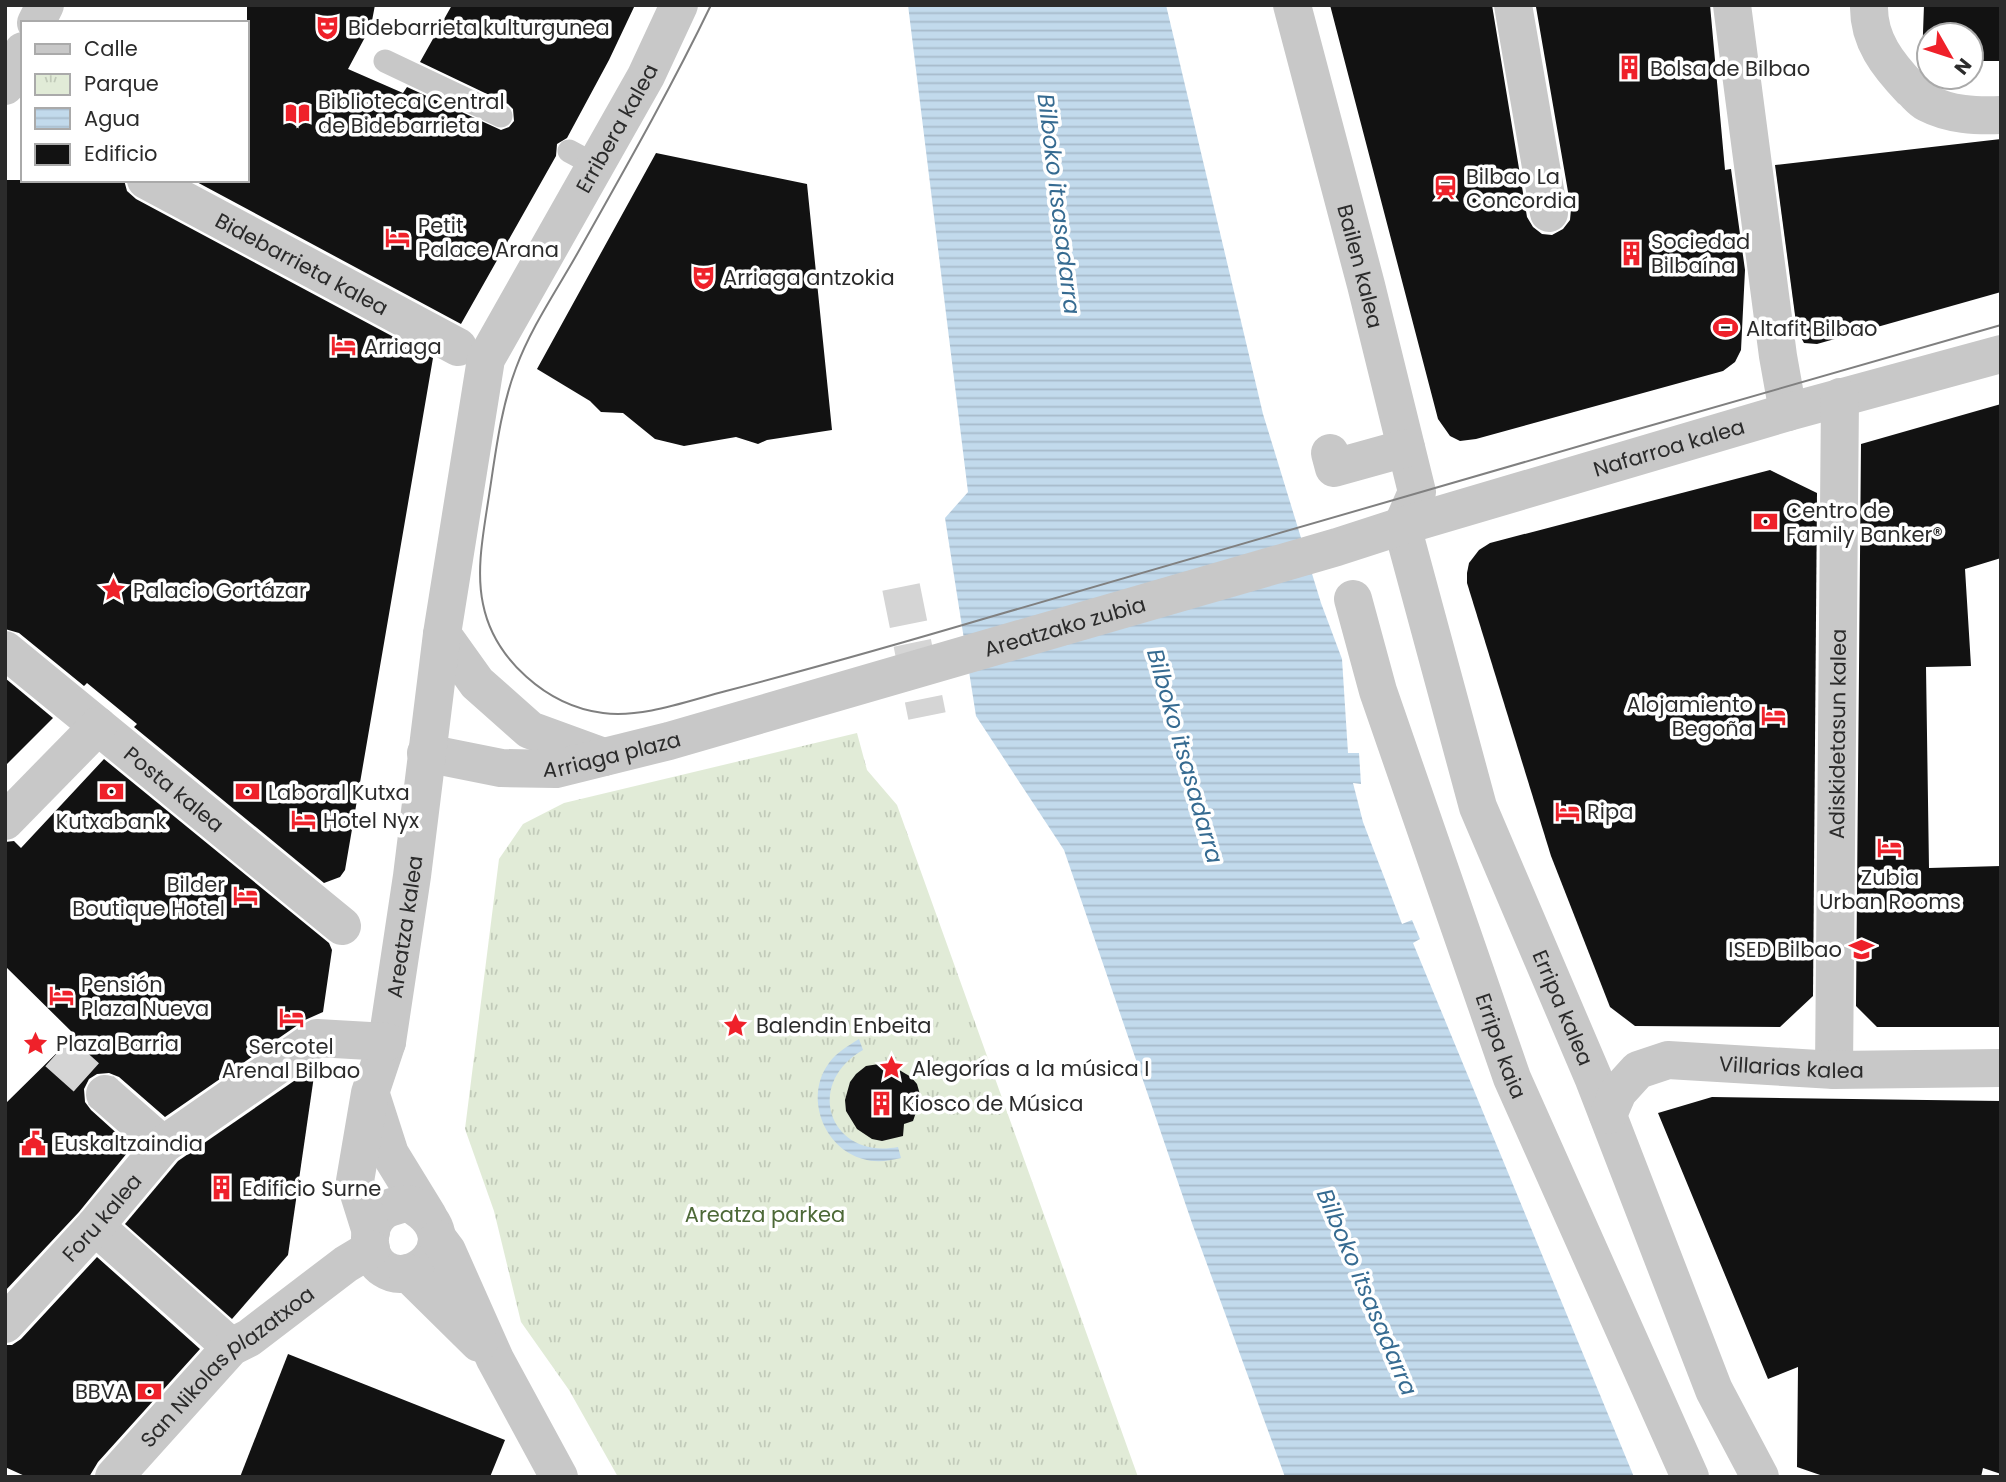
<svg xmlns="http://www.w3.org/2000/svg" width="2006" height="1482" font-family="Poppins,sans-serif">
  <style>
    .park { fill: url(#park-tufts) }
    .water { fill: url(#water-rules) }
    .building { fill: #121212 }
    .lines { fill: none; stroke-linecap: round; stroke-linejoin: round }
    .street-tunnel { stroke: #d5d5d5; stroke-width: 38; stroke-dasharray: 38 19; stroke-linecap: butt }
    .lane { stroke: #c8c8c8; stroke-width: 23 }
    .street { stroke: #c8c8c8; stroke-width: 38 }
    .tram { stroke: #808080; stroke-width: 2 }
    .labels { text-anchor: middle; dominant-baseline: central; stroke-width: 7; stroke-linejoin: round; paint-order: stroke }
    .poi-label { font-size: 21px; fill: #2b2b2b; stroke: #fff; text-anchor: start }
    .street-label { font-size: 21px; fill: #2b2b2b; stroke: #fff }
    .park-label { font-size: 21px; fill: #4d6937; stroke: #fff }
    .water-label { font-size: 23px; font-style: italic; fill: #366b91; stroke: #fff }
  </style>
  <defs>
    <pattern id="park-tufts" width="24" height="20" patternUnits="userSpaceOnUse" patternTransform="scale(1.75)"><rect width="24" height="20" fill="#e1ebd7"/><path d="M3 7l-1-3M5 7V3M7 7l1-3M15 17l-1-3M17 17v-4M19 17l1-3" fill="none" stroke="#c1cab9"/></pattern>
    <pattern id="water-rules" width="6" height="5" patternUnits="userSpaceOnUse" patternTransform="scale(1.75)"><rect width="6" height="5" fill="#c2daec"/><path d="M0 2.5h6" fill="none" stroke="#a7bbcb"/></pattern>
  </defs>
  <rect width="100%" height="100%" fill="#fff"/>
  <polygon class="park" points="857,733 867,770 897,805 1138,1477 618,1477 569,1390 521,1322 494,1211 465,1129 499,859 523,824 564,803"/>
  <g class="water">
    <polygon points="908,5 1166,5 1263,414 1321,603 1342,659 1348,753 1359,753 1361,784 1353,783 1363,822 1402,924 1412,920 1420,939 1413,943 1634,1477 1285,1477 1193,1226 1064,850 976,716 945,518 968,492"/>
    <path d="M 859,1039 L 863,1050 C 803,1084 830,1160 898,1147 L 901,1158 C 888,1161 876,1163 863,1159 C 823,1148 804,1096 829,1063 C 837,1052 848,1046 859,1039 Z"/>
  </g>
  <g class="building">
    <polygon points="247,5 375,5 371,26 348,69 403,93 407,87 501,130 509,127 514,121 513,109 508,104 420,62 452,5 635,5 609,60 567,138 557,144 556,156 461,324 193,180 247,180"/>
    <polygon points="1330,5 1492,5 1527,217 1533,227 1542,234 1552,235 1563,229 1570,220 1571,209 1536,7 1710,5 1725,170 1731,169 1745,270 1741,350 1735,362 1723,371 1476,439 1460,441 1450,436 1438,419"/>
    <polygon points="1924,5 2001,5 2001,61 1971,61 1971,35 1929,35 1929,60 1922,60"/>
    <polygon points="2001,139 2001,292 1817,344 1804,343 1797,330 1775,165"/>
    <polygon points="656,153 807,184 832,430 767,440 758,444 736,437 684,446 655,439 623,413 601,412 590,401 537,369"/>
    <polygon points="5,180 124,180 127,191 136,199 433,358 345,870 340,877 324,883 134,727 137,724 87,683 84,686 19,633 5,629"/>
    <polygon points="2001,404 2001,558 1965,569 1971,666 1926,667 1929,868 2001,866 2001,1027 1877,1027 1856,1006 1861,444"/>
    <polygon points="1770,470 1817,493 1813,996 1780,1027 1635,1026 1610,1007 1551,856 1467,583 1467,573 1469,563 1479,550 1490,543"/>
    <polygon points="5,678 53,718 5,766"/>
    <polygon points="104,759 329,943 332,950 323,1012 305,1020 165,1117 119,1077 109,1073 97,1074 89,1079 84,1089 85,1102 91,1110 132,1147 79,1212 5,1291 5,1104 75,1035 5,966 5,842 14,841 21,848"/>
    <polygon points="879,1064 883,1068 891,1065 911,1077 917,1084 921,1098 913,1121 904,1124 903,1136 882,1141 872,1139 857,1129 846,1111 845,1100 850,1082 856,1074 866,1066"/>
    <polygon points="307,1072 314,1076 288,1255 232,1319 125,1224 178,1161"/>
    <polygon points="1712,1097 2001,1101 2001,1474 1983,1468 1981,1477 1826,1477 1797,1467 1798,1367 1768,1379 1658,1113"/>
    <polygon points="97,1257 200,1349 98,1462 89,1477 27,1477 5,1467 5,1345 12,1345 21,1339"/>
    <polygon points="288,1354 505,1440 490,1477 240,1477"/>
  </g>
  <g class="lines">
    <g class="street-tunnel">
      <polyline points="901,587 927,716"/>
      <polyline points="58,1052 105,1094"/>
    </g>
    <g class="lane">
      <polyline points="385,61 501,116"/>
      <polyline points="569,151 595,165"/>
    </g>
    <g class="street">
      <path id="s1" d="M 1292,5 L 1366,285 L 1417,492 L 1402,526"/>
      <polyline points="1513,5 1549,213"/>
      <polyline points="1732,5 1778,356 1788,412"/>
      <path d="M 1869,5 C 1868,40 1888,65 1911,89 C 1916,93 1921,100 1927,103 C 1950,115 1976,116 2001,115"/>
      <polyline points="36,23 45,5"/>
      <polyline points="5,86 23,51"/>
      <path id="s2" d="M 146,180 L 458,347"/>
      <polyline points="1330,453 1334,468 1406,448"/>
      <path id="s3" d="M 1402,526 L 1478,807 L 1593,1077 L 1714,1390 L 1760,1477"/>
      <path id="s4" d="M 1353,599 L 1378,691 L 1512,1078 L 1690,1477"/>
      <polyline points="442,634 477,683 530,730 604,757"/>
      <path id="s5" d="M 5,650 L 342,926"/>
      <path id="s6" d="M 426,753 L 501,768 L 556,769 L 669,741 L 1337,547 L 1402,526 L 1788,412 L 2001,354"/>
      <polyline points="5,821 98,726"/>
      <path id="s7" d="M 1834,1070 L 1840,397"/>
      <polyline points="105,1094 163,1145"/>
      <polyline points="372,1098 390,1154 428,1216"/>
      <path id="s8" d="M 1608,1115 L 1618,1092 L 1638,1070 L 1668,1060 L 1834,1070 L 2001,1068"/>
      <path d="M 402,1204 C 412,1204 413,1205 421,1211 C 462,1244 414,1289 384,1269 C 365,1257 366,1225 382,1212 C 388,1207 395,1206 402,1204 Z"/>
      <polyline points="95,1226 231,1347"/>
      <path id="s9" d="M 371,1232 L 355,1181 L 370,1093 L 387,1042 L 412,876 L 442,634 L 486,359 L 646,76 L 679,5"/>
      <polyline points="438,1239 447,1251 495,1359 559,1477"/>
      <polyline points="408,1273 479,1343"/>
      <path id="s10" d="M 5,1324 L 95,1226 L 163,1145 L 317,1038 L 387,1042"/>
      <path id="s11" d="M 114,1477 L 231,1347 L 249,1338 L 346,1264 L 371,1249"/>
    </g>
    <path class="tram" d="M 711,5 C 671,88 626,167 581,247 C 559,287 532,325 516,368 C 500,410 495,458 488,502 C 483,535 476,571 483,604 C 494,659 547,706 603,713 C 643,718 687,701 726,691 C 814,668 902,643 990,617 C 1326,518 1664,422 2001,325"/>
  </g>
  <defs>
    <symbol id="theatre-bare" viewBox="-9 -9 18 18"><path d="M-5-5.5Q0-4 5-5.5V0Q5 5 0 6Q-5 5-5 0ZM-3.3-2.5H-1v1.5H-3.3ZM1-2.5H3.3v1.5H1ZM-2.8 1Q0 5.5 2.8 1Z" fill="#ef212a" stroke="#fff" stroke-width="2.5" paint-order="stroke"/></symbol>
    <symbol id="building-bare" viewBox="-9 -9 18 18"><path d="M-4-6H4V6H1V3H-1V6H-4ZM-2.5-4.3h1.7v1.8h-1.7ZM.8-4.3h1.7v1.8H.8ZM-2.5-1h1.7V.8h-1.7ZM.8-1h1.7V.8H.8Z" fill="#ef212a" stroke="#fff" stroke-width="2.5" paint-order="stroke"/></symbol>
    <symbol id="library-bare" viewBox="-9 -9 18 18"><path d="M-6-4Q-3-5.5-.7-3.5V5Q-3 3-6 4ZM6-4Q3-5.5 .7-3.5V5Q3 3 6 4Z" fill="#ef212a" stroke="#fff" stroke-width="2.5" paint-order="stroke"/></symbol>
    <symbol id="station-bare" viewBox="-9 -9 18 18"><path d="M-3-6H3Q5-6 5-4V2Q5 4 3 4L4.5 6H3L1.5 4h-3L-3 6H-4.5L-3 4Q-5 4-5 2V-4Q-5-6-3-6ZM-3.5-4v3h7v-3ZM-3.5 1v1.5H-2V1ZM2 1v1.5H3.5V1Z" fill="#ef212a" stroke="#fff" stroke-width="2.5" paint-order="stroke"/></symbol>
    <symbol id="hotel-bare" viewBox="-9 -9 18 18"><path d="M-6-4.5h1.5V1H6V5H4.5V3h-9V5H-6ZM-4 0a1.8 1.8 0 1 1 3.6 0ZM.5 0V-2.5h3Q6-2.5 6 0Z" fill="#ef212a" stroke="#fff" stroke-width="2.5" paint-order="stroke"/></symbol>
    <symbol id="stadium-bare" viewBox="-9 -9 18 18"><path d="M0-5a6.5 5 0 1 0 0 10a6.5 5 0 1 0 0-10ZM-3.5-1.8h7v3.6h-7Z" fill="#ef212a" stroke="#fff" stroke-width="2.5" paint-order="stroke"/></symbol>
    <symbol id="bank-bare" viewBox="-9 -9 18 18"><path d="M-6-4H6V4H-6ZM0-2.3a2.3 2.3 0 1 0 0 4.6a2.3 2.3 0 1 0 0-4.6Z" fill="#ef212a" stroke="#fff" stroke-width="2.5" paint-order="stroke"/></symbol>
    <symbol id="sight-bare" viewBox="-9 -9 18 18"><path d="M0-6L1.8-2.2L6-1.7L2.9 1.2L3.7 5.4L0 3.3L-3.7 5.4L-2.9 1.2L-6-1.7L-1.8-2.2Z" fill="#ef212a" stroke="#fff" stroke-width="2.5" paint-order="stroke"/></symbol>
    <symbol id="university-bare" viewBox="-9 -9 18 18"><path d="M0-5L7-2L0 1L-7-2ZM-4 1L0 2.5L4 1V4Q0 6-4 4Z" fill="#ef212a" stroke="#fff" stroke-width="2.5" paint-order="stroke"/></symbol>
    <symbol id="civic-bare" viewBox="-9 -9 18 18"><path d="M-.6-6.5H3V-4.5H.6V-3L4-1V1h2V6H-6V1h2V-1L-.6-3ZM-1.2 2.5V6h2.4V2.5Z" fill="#ef212a" stroke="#fff" stroke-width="2.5" paint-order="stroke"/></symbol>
  </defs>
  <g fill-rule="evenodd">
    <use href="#theatre-bare" x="310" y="10" width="35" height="35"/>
    <use href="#building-bare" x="1612" y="50" width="35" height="35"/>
    <use href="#library-bare" x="280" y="96" width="35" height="35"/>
    <use href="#station-bare" x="1428" y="170" width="35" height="35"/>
    <use href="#hotel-bare" x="380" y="220" width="35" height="35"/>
    <use href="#building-bare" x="1614" y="236" width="35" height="35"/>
    <use href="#theatre-bare" x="686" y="260" width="35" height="35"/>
    <use href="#stadium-bare" x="1708" y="310" width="35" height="35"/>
    <use href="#hotel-bare" x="326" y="328" width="35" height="35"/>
    <use href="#bank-bare" x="1748" y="504" width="35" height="35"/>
    <use href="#sight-bare" x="96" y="572" width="35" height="35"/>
    <use href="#hotel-bare" x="1756" y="698" width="35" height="35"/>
    <use href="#bank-bare" x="94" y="774" width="35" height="35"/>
    <use href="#bank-bare" x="230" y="774" width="35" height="35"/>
    <use href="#hotel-bare" x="1550" y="794" width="35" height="35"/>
    <use href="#hotel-bare" x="286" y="802" width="35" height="35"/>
    <use href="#hotel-bare" x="1872" y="830" width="35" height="35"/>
    <use href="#hotel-bare" x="228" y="878" width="35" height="35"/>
    <use href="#university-bare" x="1844" y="932" width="35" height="35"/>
    <use href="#hotel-bare" x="44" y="978" width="35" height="35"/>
    <use href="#hotel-bare" x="274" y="1000" width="35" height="35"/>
    <use href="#sight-bare" x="718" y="1008" width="35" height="35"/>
    <use href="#sight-bare" x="18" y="1026" width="35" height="35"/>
    <use href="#sight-bare" x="874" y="1050" width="35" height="35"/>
    <use href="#building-bare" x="864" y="1086" width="35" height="35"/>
    <use href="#civic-bare" x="16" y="1126" width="35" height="35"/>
    <use href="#building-bare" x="204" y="1170" width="35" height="35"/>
    <use href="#bank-bare" x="132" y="1374" width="35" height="35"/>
  </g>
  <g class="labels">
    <g class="poi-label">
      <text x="348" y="27">Bidebarrieta kulturgunea</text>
      <text x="1650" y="68">Bolsa de Bilbao</text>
      <text x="318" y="101">Biblioteca Central<tspan x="318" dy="24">de Bidebarrieta</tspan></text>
      <text x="1466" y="176">Bilbao La<tspan x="1466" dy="24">Concordia</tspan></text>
      <text x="418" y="225">Petit<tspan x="418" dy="24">Palace Arana</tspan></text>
      <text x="1651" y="241">Sociedad<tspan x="1651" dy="24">Bilbaína</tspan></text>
      <text x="723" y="277">Arriaga antzokia</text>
      <text x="1746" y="328">Altafit Bilbao</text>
      <text x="364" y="346">Arriaga</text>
      <text x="1786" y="510">Centro de<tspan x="1786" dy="24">Family Banker®</tspan></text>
      <text x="133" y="590">Palacio Gortázar</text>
      <text x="1753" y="704" text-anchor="end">Alojamiento<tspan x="1753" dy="24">Begoña</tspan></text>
      <text x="268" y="792">Laboral Kutxa</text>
      <text x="1587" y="811">Ripa</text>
      <text x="323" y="820">Hotel Nyx</text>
      <text x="111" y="821" text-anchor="middle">Kutxabank</text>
      <text x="1890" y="877" text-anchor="middle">Zubia<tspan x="1890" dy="24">Urban Rooms</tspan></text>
      <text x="225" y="884" text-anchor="end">Bilder<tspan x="225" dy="24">Boutique Hotel</tspan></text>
      <text x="1842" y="949" text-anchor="end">ISED Bilbao</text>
      <text x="81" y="984">Pensión<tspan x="81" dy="24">Plaza Nueva</tspan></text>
      <text x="756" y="1025">Balendin Enbeita</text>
      <text x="56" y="1043">Plaza Barria</text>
      <text x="291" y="1046" text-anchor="middle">Sercotel<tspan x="291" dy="24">Arenal Bilbao</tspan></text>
      <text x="912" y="1068">Alegorías a la música I</text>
      <text x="902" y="1103">Kiosco de Música</text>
      <text x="54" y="1143">Euskaltzaindia</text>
      <text x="242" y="1188">Edificio Surne</text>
      <text x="129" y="1391" text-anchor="end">BBVA</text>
    </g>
    <g class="street-label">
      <text stroke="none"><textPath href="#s9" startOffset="1152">Erribera kalea</textPath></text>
      <text stroke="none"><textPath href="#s2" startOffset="177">Bidebarrieta kalea</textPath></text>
      <text stroke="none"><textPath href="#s1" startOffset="270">Bailen kalea</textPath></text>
      <text stroke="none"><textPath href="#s6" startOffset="1290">Nafarroa kalea</textPath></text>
      <text stroke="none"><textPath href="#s6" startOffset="660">Areatzako zubia</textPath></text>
      <text stroke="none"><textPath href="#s7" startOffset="336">Adiskidetasun kalea</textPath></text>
      <text stroke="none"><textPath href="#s6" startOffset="189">Arriaga plaza</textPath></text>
      <text stroke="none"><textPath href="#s5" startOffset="219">Posta kalea</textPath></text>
      <text stroke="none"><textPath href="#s9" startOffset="313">Areatza kalea</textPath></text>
      <text stroke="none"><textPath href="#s3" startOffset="509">Erripa kalea</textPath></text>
      <text stroke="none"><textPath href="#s4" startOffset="471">Erripa kaia</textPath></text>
      <text stroke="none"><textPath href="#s8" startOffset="210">Villarias kalea</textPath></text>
      <text stroke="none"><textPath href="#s10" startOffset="144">Foru kalea</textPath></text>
      <text stroke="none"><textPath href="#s11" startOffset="159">San Nikolas plazatxoa</textPath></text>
    </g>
    <g class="park-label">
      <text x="765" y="1214">Areatza parkea</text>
    </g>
    <g class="water-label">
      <text transform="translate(1059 204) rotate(83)">Bilboko itsasadarra</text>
      <text transform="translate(1185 756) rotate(74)">Bilboko itsasadarra</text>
      <text transform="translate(1367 1292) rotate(67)">Bilboko itsasadarra</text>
    </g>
  </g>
  <rect width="2006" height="1482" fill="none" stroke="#2b2b2b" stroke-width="14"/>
  <rect x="21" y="21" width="228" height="161" fill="#ffffff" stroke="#aaaaaa" stroke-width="2"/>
  <rect x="35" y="44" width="35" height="10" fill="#c8c8c8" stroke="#aaaaaa" stroke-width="2"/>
  <text x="84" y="56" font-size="21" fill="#2b2b2b">Calle</text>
  <rect x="35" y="74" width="35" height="21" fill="url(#park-tufts)" stroke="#aaaaaa" stroke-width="2"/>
  <text x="84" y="91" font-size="21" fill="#2b2b2b">Parque</text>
  <rect x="35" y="108" width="35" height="21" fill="url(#water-rules)" stroke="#aaaaaa" stroke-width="2"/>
  <text x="84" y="126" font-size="21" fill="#2b2b2b">Agua</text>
  <rect x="35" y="144" width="35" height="21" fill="#121212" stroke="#aaaaaa" stroke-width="2"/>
  <text x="84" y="161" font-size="21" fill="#2b2b2b">Edificio</text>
  <g transform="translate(1950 56) rotate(129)"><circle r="33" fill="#ffffff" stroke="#aaaaaa" stroke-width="2"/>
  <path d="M0-5L12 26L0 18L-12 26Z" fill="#ef212a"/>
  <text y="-10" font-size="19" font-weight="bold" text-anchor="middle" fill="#2b2b2b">N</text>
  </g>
</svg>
